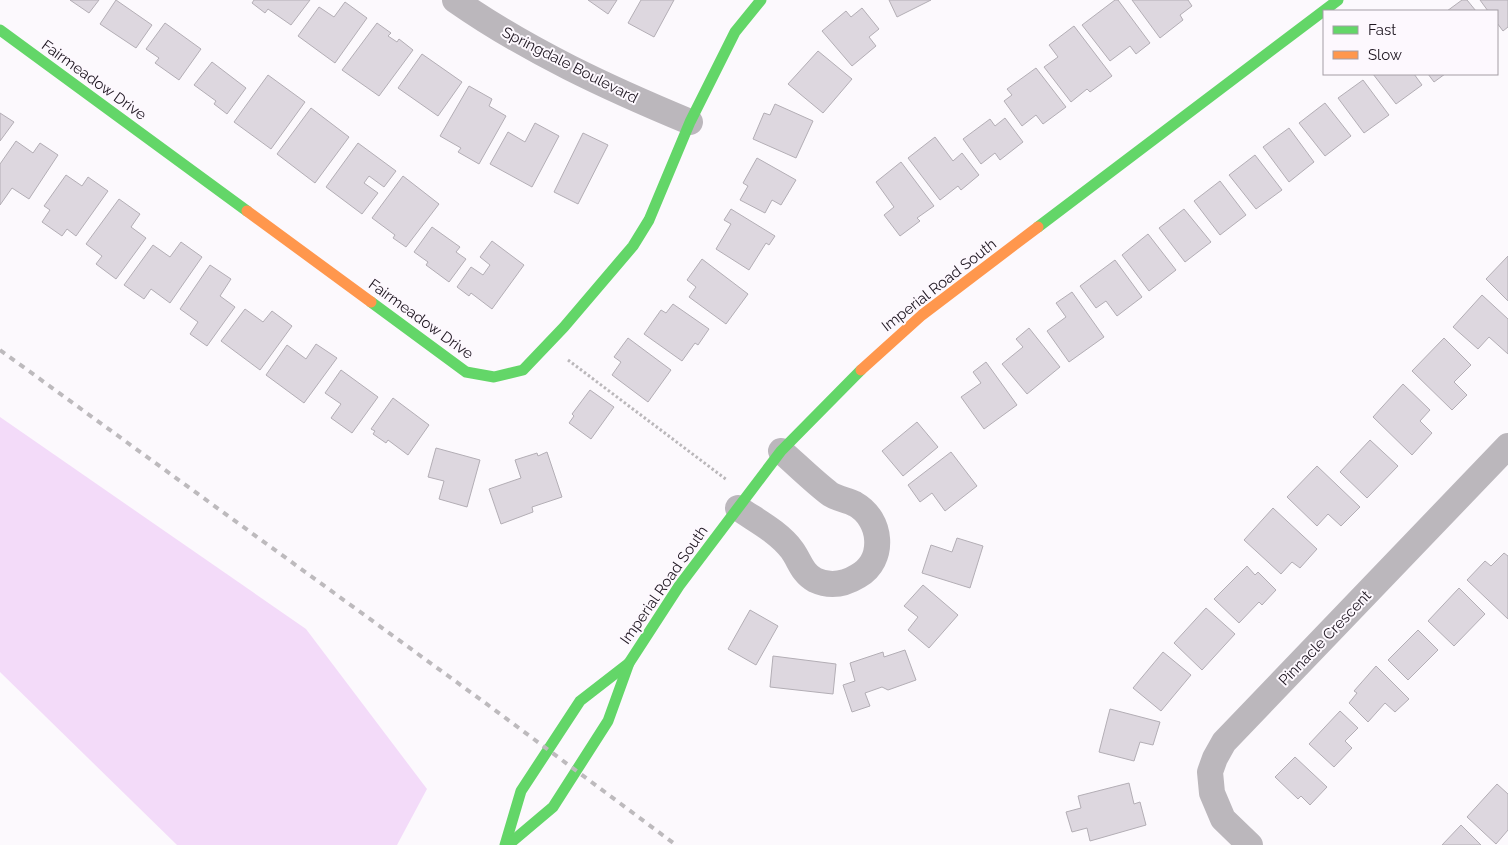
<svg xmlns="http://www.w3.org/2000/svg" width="1508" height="845" font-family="Raleway,sans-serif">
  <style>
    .green { fill: #f3dbf9 }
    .building { fill: #ddd7df; stroke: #b3aeb5 }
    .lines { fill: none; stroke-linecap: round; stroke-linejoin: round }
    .path { stroke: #bab7ba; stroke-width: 3; stroke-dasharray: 2.5 2.5; stroke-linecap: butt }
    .street { stroke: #bbb7bc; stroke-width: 26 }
    .fast { stroke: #63d668; stroke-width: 11 }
    .slow { stroke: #ff974d; stroke-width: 11 }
    .rail { stroke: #bdbabd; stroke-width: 4; stroke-dasharray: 6 6; stroke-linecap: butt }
    .labels { text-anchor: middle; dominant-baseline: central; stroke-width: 4; stroke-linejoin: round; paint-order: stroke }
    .street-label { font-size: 15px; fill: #1e1620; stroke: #fdf8fe }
  </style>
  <rect width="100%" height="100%" fill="#fcf9fd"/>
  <polygon class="green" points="0,417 306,629 427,789 397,845 177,845 0,672"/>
  <g class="building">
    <polygon points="70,0 99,0 89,13"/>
    <polygon points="116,0 152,25 136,48 100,24"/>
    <polygon points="254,0 310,0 291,25 268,9 265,13 252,3"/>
    <polygon points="588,0 617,0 608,14"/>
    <polygon points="641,0 674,0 654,37 628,23"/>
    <polygon points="889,0 931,0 897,17"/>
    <polygon points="1115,0 1118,0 1150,43 1136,54 1130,46 1110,61 1082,25"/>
    <polygon points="1132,0 1188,0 1192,6 1180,15 1183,20 1160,38"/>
    <polygon points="1462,0 1467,0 1476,11 1447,11"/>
    <polygon points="1480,0 1508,0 1508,27 1503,31 1497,23 1497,11 1488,11"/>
    <polygon points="345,2 367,18 335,63 298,36 319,7 334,17"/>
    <polygon points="862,8 879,29 869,37 876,46 852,66 822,31 846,11 851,17"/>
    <polygon points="165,23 201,49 179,80 155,63 159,58 146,49"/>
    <polygon points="377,23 391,33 388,36 397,42 399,39 413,50 379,96 342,70"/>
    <polygon points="1074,26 1112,76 1090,92 1087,89 1071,102 1044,67 1058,57 1049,45"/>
    <polygon points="818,51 852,79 823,113 788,84"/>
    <polygon points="422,54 462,82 438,116 398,88"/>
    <polygon points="212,62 246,88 227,114 214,104 216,101 194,85"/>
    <polygon points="1036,68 1066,107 1043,124 1036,115 1022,126 1004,101 1012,95 1007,89"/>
    <polygon points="1373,74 1414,74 1422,85 1396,104"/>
    <polygon points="1428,74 1445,74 1434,82"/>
    <polygon points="268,75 305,102 271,149 234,122"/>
    <polygon points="1363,80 1389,115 1364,133 1338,98"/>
    <polygon points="469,86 492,99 489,106 506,116 479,164 458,152 461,148 440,136"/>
    <polygon points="1325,103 1351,136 1325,156 1299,123"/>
    <polygon points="775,104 813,121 796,158 753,139 764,113 770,115"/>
    <polygon points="311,108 349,137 315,183 277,154"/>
    <polygon points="0,113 14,122 0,141"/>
    <polygon points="1005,118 1023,142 1000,160 995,153 981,164 963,139 990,119 995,126"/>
    <polygon points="535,123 559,136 532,187 490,164 508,132 525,142"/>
    <polygon points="1289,128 1314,162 1289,182 1263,147"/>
    <polygon points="583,133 608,145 578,204 554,192"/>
    <polygon points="935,137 953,161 962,153 979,175 961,190 958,186 940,200 908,158"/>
    <polygon points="16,141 33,153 40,143 58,155 29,199 12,188 0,205 0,164"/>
    <polygon points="358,143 396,171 384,187 369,176 364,183 378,193 362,214 326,187"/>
    <polygon points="1255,155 1282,190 1256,209 1229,175"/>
    <polygon points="757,158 796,180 781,205 772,200 765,213 740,200 748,186 743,183"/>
    <polygon points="901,162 934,206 917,218 920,221 900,236 884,215 894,207 876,182"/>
    <polygon points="66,175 82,186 88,177 108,191 76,236 67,229 62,236 42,222 50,210 44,206"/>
    <polygon points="403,176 439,204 406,247 393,238 395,235 372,218"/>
    <polygon points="1220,181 1246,215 1220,235 1194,201"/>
    <polygon points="119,199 140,214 131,227 146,238 116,279 96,264 102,256 86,244"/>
    <polygon points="731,209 775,236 769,245 766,243 749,270 716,249 731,224 724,220"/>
    <polygon points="1184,209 1211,242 1185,262 1159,228"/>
    <polygon points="432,227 460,247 456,252 466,259 449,282 426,265 428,262 414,252"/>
    <polygon points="1148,234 1176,270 1149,291 1122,255"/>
    <polygon points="492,241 524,265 492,309 471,293 469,296 457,287 471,267 483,275 490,265 480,257"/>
    <polygon points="181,242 202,257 170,303 151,289 144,299 124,285 153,245 170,257"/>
    <polygon points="1508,256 1508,301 1486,279"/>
    <polygon points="702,259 748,294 726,324 689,297 696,287 687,280"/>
    <polygon points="1115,260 1142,297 1117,316 1106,301 1096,308 1080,286"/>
    <polygon points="210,265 231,279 220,296 235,307 207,346 190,334 198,322 180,309"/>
    <polygon points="1072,292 1104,337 1069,362 1047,331 1066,317 1056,303"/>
    <polygon points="1482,295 1508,319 1508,354 1489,337 1478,349 1453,327"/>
    <polygon points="673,304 709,329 698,345 695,343 682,361 644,334 661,310 666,313"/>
    <polygon points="245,309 263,322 272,311 292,326 260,370 221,341"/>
    <polygon points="1029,328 1060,367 1027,394 1002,364 1023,347 1016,339"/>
    <polygon points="628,338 671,370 648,402 612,375 621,362 614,357"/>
    <polygon points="1444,338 1471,365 1454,382 1467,395 1452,410 1412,371"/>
    <polygon points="316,344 337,358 304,403 266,375 287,345 306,359"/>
    <polygon points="986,362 1017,405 984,429 961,397 981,383 973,372"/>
    <polygon points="341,370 378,397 352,433 331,418 341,404 325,393"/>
    <polygon points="1403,384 1430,410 1420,421 1432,433 1412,455 1373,417"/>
    <polygon points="590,390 614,407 591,439 569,423 574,416 572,414"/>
    <polygon points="393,398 429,425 408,455 388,440 386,443 373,434 375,431 371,429"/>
    <polygon points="917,422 938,447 903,476 882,451"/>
    <polygon points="1370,440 1398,466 1367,498 1340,472"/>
    <polygon points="436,448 480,460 467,507 439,499 444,481 428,477"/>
    <polygon points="547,452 562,497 532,507 533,512 501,524 489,489 521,478 515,460 537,453 538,456"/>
    <polygon points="951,452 977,486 945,511 932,493 920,502 908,485"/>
    <polygon points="1317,466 1360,507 1341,526 1328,514 1317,526 1287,497"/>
    <polygon points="1273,508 1317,549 1300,568 1292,562 1281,574 1244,540"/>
    <polygon points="957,538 983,546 970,588 922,573 931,545 952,552"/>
    <polygon points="1504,553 1508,556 1508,619 1467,580 1485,561 1491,566"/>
    <polygon points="1247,566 1255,575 1258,572 1276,590 1262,605 1259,602 1239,623 1214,599"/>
    <polygon points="923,585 958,615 929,648 908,630 918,617 904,606"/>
    <polygon points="1459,588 1485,614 1454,646 1428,621"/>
    <polygon points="1206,608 1235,634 1202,670 1174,643"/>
    <polygon points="750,610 778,626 756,665 728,649"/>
    <polygon points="1418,630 1438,650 1408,680 1388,660"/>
    <polygon points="905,650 916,680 888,690 882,687 865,693 870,706 852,712 843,685 855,681 850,663 883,652 884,657"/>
    <polygon points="1163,652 1191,675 1161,711 1133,688"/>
    <polygon points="773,656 836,664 833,694 770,687"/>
    <polygon points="1376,666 1409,699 1395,712 1385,703 1368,722 1349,703 1357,693 1354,691"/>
    <polygon points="1110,709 1160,722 1153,745 1140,742 1134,761 1099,752"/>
    <polygon points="1340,711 1358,728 1345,741 1352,748 1334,767 1309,744"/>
    <polygon points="1295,757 1327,787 1310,805 1301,796 1298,799 1275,777"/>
    <polygon points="1129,783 1134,804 1140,802 1146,825 1090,841 1087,828 1072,832 1066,812 1081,808 1078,796"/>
    <polygon points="1497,784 1508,794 1508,830 1496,844 1467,817"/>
    <polygon points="1461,825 1481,845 1442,845"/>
  </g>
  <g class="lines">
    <polyline class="path" points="568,360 727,480"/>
    <g class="street">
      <path d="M 455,0 C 528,51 608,88 690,122"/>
      <path d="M 738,508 C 755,520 779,532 792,550 C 800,561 802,573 815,580 C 830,587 845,584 858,576 C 886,560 882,519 855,504 C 847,500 838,499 830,494 C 813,481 797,465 781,451"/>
      <polyline points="1250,845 1223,819 1212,793 1210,772 1215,758 1224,742 1508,446"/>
    </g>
    <g class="fast">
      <polyline points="0,30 247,211"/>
      <polyline points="1038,227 1338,0"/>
      <polyline points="371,302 466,372 494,377 523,370 564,327 633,246 649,220 690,122 735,32 761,0"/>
      <polyline points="505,845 521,791 580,701 629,663"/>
      <polyline points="508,845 553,807 608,721 629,663 679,586 781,451 861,370"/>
    </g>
    <g class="slow">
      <polyline points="247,211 371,302"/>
      <polyline points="861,370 922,315 1038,227"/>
    </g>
    <polyline class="rail" points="0,350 484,702 676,845"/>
  </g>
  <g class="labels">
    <g class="street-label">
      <text transform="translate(570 65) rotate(27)">Springdale Boulevard</text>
      <text transform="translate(94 80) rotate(36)">Fairmeadow Drive</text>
      <text transform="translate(939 285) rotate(-38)">Imperial Road South</text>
      <text transform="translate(421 319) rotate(36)">Fairmeadow Drive</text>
      <text transform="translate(664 585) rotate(-55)">Imperial Road South</text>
      <text transform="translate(1325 638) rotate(-46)">Pinnacle Crescent</text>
    </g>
  </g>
  <rect x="1323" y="10" width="175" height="65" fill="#fdf8fe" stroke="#a49ea5"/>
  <rect x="1333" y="26" width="25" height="8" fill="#63d668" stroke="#a49ea5"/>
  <text x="1368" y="35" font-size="15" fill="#1e1620">Fast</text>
  <rect x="1333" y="51" width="25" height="8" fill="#ff974d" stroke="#a49ea5"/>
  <text x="1368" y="60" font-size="15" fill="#1e1620">Slow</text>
</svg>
